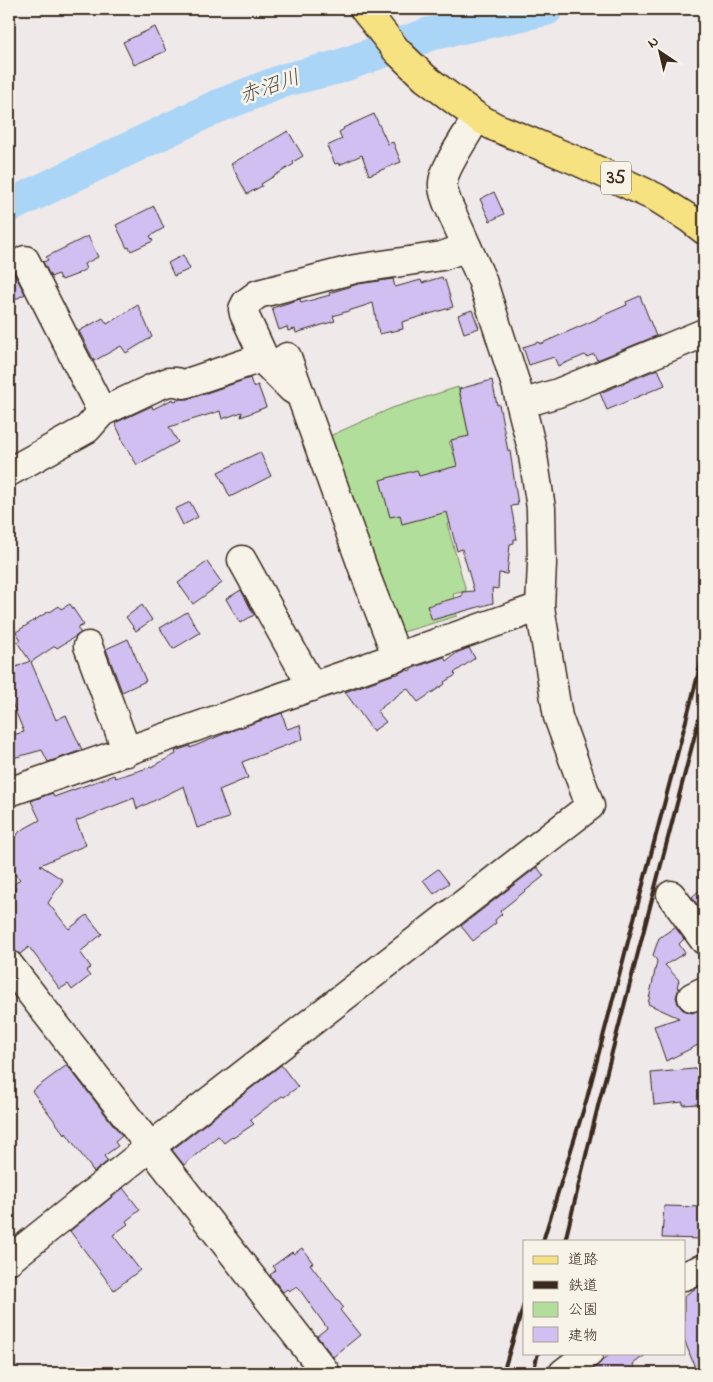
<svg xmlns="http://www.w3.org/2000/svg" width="713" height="1382" font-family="'Indie Flower','Klee One',sans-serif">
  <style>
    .green { fill: #b2de9b; stroke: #76845c }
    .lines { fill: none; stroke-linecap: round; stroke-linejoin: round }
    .river { stroke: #abd5f6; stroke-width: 34 }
    .building { fill: #d0bff0; stroke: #3b2a1e }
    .minor-casing { stroke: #3b2a1e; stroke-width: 31 }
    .major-casing { stroke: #3b2a1e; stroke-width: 31 }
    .minor { stroke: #f7f3e8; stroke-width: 28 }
    .major { stroke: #f7e281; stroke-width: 28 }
    .rail { stroke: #3b2a1e; stroke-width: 4 }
    .labels { text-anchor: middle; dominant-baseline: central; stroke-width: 5; stroke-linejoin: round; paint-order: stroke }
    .shield { fill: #f7f3e8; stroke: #73665b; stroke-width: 1 }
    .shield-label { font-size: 19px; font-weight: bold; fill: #3b2a1e }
    .water-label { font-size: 21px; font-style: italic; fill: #575554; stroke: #f7f3e8 }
  </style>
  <rect width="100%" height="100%" fill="#efe9ea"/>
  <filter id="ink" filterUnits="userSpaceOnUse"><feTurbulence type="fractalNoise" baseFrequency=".02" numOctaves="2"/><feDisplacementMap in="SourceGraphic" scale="10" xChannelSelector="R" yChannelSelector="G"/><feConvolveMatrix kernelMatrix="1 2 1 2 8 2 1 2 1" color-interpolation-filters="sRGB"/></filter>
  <g filter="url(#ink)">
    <polygon class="green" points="458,387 470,436 449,442 459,467 467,521 447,524 466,591 453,594 457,616 393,635 323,439 392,408"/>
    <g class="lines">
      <polyline class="river" points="9,206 216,107 285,80 338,67 430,34 546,9"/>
    </g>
    <g class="building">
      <polygon points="155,27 166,51 134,65 123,42"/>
      <polygon points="374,114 388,144 393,142 401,162 369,175 362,155 339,165 338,163 335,164 327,146 342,139 339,132 344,129 343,128"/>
      <polygon points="288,131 303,156 293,162 294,164 261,184 262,186 247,194 231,164"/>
      <polygon points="494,192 504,214 490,221 480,199"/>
      <polygon points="154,206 164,228 150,236 153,241 131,251 129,247 127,248 116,225"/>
      <polygon points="88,236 98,257 84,264 86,269 77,274 78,274 62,280 61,278 60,279 58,274 51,277 43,262 48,260 46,257"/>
      <polygon points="183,255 190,269 174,276 168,263"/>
      <polygon points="9,259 11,267 25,294 9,303"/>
      <polygon points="442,277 443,281 445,280 453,307 402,322 403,329 379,334 373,303 333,316 335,321 296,333 295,329 288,331 287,327 279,330 272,308 300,299 301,303 330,295 329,293 358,284 393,279 395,287 421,280 422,283"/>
      <polygon points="640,296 656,336 597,360 594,354 587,357 585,355 558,366 554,357 529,365 523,347 539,342 540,344 597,319 597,318 627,305 626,302"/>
      <polygon points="138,305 152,337 126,353 121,346 94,361 79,331 103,318 107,324"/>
      <polygon points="472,310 479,328 464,333 458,315"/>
      <polygon points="658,369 665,385 607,410 600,393"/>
      <polygon points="250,378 253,387 258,385 266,407 241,417 242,412 222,419 220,411 169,427 178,442 137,465 121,439 122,438 115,423 152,406 153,409 173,399 174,401 181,399 189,399"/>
      <polygon points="492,380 497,405 499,404 508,451 510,451 518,505 511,506 517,539 514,539 514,543 510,544 507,574 499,573 498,589 492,588 493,603 432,620 427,606 462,596 462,592 474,591 462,549 457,551 447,512 402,524 400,515 390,517 380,480 417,470 419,476 457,466 451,440 469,436 459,389"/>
      <polygon points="260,452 271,476 230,497 218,472"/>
      <polygon points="190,502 198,517 183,525 175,509"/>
      <polygon points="207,562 222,583 193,604 178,583"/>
      <polygon points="241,590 254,615 240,623 226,599"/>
      <polygon points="70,604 84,625 77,628 81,633 57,648 55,646 31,662 56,720 66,715 82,750 48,762 42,750 13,758 9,736 24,732 9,696 9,670 30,661 17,642 21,640 16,632 49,611 50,612 59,606 61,609"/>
      <polygon points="142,605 152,620 136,631 126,617"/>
      <polygon points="187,612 200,633 173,649 160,628"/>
      <polygon points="128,639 146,681 122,692 106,649"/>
      <polygon points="469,648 475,658 454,673 456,675 444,682 445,684 418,702 407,688 377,711 386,722 373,731 345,692 395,674 396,675 403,671 408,670 409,671 413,668 444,657 446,661 458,652"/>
      <polygon points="282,713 287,729 300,725 303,739 242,762 248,778 219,790 229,818 197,828 184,786 137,809 134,798 76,821 86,845 40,865 63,880 48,903 69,929 87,915 102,934 80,952 91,967 86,971 90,976 72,990 68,984 60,989 29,947 20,954 15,951 9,950 9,895 16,888 13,886 20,879 9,870 9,846 20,831 40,820 31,801 52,793 54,797 114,775 115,778 151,767 176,754 175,751 190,746 190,748 231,731"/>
      <polygon points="537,867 544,876 500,911 502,914 495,920 496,923 473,941 461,926"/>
      <polygon points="438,869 449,883 434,894 423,880"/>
      <polygon points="704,886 704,914 692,897"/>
      <polygon points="675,927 684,939 679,944 685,953 665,965 679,980 677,987 679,988 676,997 678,1004 683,1010 692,1013 704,1008 704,1042 666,1061 654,1026 679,1018 648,1004 657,961 653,955 659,938"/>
      <polygon points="67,1065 122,1136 115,1142 118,1146 104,1156 108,1161 94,1172 66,1133 65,1135 32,1091"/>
      <polygon points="281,1065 298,1087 284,1097 282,1096 250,1120 254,1124 233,1138 232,1137 224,1143 218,1136 184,1165 172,1150"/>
      <polygon points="704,1068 704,1097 699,1098 699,1104 683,1105 683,1102 654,1105 651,1073"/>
      <polygon points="123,1188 140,1210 126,1221 128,1224 113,1235 140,1270 114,1290 70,1231"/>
      <polygon points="664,1206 704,1207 704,1239 662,1238"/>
      <polygon points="302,1248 313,1263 310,1264 343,1307 340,1310 360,1335 333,1357 317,1336 327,1328 297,1286 289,1291 287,1289 283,1292 270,1275 276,1270 273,1266 292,1252 294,1254"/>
      <polygon points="704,1285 704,1373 697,1373 684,1339 684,1296 696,1288"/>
      <polygon points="611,1353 648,1353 633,1364 635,1368 627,1373 588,1373"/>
    </g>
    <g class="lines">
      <defs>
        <g id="minor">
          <polyline points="25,260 102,412"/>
          <polyline points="287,357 364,571 397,657"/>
          <polyline points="300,394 292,389 267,364 244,314 243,309 246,303 258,294 355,269 442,256 467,247"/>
          <polyline points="521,404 558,393 704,333"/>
          <polyline points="9,472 87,429 102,412 155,387 168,382 176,382 184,384 264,357"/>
          <polyline points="242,560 312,687"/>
          <polyline points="88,646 127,752"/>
          <polyline points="9,792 540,607"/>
          <polyline points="671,895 704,940"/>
          <polyline points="9,965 326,1373"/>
          <polyline points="692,997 704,991"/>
          <path d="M 9,1260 L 150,1147 L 590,806 L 558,717 L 540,607 L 542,563 L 541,508 L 532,449 L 516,385 L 482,280 L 447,202 C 445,196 442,189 443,183 C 443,168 469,132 477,117"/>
          <polyline points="684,1276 704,1268"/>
          <polyline points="563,1373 589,1353"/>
        </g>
        <polyline id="major" points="364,9 397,51 425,78 477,117 495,127 575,160 657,198 690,219 704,230"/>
      </defs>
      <use href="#minor" class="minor-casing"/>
      <use href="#major" class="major-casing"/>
      <use href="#minor" class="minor"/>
      <use href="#major" class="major"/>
      <g class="rail">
        <polyline points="543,1241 587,1098 704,652"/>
        <polyline points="565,1241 599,1102 704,700"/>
        <polyline points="503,1373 524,1304"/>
        <polyline points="533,1373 538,1353"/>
      </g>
    </g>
  </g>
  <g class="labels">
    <rect class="shield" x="601" y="161.5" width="30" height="33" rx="4"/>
    <g class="shield-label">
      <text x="616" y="178">35</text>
    </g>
    <g class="water-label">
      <text transform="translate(270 88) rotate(-19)">赤沼川</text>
    </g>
  </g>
  <rect width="713" height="1382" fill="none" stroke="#f7f3e8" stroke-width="30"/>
  <rect x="15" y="15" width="683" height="1352" fill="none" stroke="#3b2a1e" stroke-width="2" filter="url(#ink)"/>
  <rect x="523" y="1240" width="162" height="115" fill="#f7f3e8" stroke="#aca397"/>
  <rect x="533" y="1256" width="25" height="8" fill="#f7e281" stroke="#aca397"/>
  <text x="568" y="1264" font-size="15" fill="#3b2a1e">道路</text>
  <rect x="533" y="1281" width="25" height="8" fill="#3b2a1e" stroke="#aca397"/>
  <text x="568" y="1290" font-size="15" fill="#3b2a1e">鉄道</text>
  <rect x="533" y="1302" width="25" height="15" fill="#b2de9b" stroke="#aca397"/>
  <text x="568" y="1314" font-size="15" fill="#3b2a1e">公園</text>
  <rect x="533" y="1327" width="25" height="15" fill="#d0bff0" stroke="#aca397"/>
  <text x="568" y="1340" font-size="15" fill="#3b2a1e">建物</text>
  <g transform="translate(660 52) rotate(325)" stroke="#f7f3e8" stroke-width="4" paint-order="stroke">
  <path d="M0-4L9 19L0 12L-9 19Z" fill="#3b2a1e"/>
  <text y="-8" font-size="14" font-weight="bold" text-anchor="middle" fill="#3b2a1e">N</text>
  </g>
</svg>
